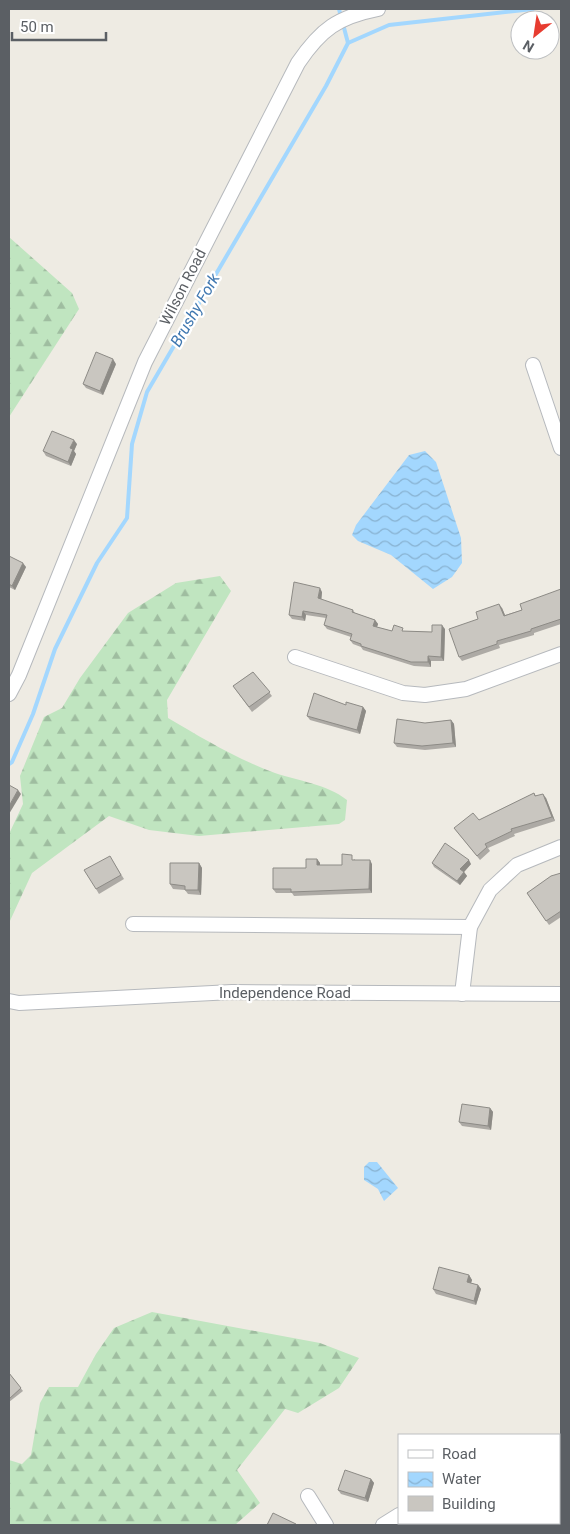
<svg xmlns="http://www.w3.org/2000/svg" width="570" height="1534" font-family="Roboto,sans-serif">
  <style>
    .forest { fill: url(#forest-firs) }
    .water { fill: url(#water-waves) }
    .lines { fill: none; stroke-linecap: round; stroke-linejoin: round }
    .stream { stroke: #a3d7fe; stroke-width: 4 }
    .street-casing { stroke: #b6b9bd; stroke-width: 16 }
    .street { stroke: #fff; stroke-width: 14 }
    .wall { fill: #adaaa5 }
    .shaded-wall { fill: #8d8b86 }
    .building { fill: #c9c6c0; stroke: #8d8b86 }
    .labels { text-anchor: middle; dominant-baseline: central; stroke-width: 4.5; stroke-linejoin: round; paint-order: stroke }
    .street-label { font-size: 15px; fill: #5b5f64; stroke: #fff }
    .water-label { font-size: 16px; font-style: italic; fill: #4078b0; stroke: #fff }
  </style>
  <defs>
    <pattern id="forest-firs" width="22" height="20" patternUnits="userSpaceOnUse" patternTransform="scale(1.25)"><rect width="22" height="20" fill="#c0e5c0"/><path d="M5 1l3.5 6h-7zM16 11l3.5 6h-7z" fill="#9fbda0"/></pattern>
    <pattern id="water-waves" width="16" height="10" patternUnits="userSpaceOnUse" patternTransform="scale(1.25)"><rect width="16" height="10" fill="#a3d7fe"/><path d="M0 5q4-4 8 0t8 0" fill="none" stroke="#88b2d1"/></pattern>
  </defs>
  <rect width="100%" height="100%" fill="#eeebe3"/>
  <g class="forest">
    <polygon points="9,237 72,293 79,309 9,417"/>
    <path d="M 220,576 L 231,591 L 167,700 L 168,718 C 202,738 237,759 275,773 C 298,781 327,784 347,800 L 345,820 L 339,824 L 199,836 L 149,830 L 109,816 L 32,873 L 9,923 L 9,834 L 23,804 L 20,776 L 44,717 L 62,708 L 80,678 L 128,613 L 176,583 Z"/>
    <polygon points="152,1312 320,1343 359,1358 339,1388 298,1413 285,1409 237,1470 260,1503 235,1525 9,1525 9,1460 22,1464 31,1455 40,1403 49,1387 78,1387 96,1354 114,1328"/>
  </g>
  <g class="water">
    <polygon points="425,451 436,462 461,538 462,563 452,577 433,589 391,555 358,541 352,535 356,525 409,455"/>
    <polygon points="369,1162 377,1162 398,1188 384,1201 378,1189 364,1180 364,1167"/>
  </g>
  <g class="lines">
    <g class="stream">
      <polyline points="339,9 341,17"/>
      <polyline points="343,24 348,43"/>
      <polyline points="9,764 12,762 33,714 55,649 97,563 127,518 132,444 147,392 326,86 348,43 389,25 533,9"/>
    </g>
    <defs>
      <g id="street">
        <polyline points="533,365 561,448"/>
        <polyline points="295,657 403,693 425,695 466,689 561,654"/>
        <path d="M 9,694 L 19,675 L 145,362 L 298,63 C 321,29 338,17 378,9"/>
        <polyline points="133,924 470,927"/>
        <polyline points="462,994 470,927 490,890 517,865 561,847"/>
        <polyline points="9,1001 19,1003 232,992 561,994"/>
        <polyline points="308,1496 326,1525"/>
        <polyline points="383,1525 399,1515"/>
      </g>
    </defs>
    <use href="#street" class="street-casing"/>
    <use href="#street" class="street"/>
  </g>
  <g class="wall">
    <polygon points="116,364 103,395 86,388 83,384"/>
    <polygon points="77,444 74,451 76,454 71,466 46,456 43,451"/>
    <polygon points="9,556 26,567 15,590 9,587"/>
    <polygon points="561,589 561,624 534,633 534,635 499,645 500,648 462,661 459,657 478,619 502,608 505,615 522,610"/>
    <polygon points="322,592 321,600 353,610 355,613 375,620 378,624 377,627 392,631 432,632 445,629 444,661 431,661 431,667 414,666 363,650 361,647 353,644 350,640 351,637 327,629 324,625 326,618 306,615 305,621 292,619 289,615"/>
    <polygon points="253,672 272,696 252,712 233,686"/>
    <polygon points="346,705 363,707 366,711 360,734 310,720 307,716"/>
    <polygon points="451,720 454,724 456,747 425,750 397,747 394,743 425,723"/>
    <polygon points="534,793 536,796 546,798 555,821 514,834 515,836 488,848 490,851 480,860 454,828 479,820"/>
    <polygon points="317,859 320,863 320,865 342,865 355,859 355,860 372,864 372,893 294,896 292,893 276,893 273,889 306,868"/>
    <polygon points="112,860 124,879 99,894 96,889"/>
    <polygon points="199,863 202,868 201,895 188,894 185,890 173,889 170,884"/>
    <polygon points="432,863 471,864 464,872 467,876 460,885 434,867"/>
    <polygon points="561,873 561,917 549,925 527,893"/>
    <polygon points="490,1108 493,1112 491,1130 462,1126 459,1122"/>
    <polygon points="469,1275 472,1280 471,1283 478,1285 481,1289 476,1305 436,1294 433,1289"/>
    <polygon points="9,1373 23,1391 9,1402"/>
    <polygon points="371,1479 374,1483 368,1502 341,1494 338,1490"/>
  </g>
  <g class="shaded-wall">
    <polygon points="113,359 116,364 103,395 100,391"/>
    <polygon points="74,440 77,444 74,451 76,454 71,466 68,462 70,448"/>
    <polygon points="23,563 26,567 15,590 12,586"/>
    <polygon points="320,588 322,592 321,603 318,598"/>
    <polygon points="499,604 502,608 507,620 504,616"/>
    <polygon points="303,611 306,615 305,621 302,617"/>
    <polygon points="375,620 378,624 376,630 373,626"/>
    <polygon points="442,625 445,629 444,661 441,657"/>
    <polygon points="428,656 431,661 431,667 428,662"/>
    <polygon points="363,707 366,711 360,734 357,730"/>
    <polygon points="451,720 454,724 456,747 453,743"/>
    <polygon points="18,790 21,794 9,814 9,806"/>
    <polygon points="543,794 546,798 555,821 552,817"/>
    <polygon points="317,859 320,863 320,870 317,865"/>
    <polygon points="370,860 372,864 372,893 369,889"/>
    <polygon points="469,860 471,864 464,872 467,876 460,885 457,881 460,869"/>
    <polygon points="199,863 202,868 201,895 198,890"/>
    <polygon points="490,1108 493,1112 491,1130 488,1126"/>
    <polygon points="469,1275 472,1280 470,1286 467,1282"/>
    <polygon points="478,1285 481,1289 476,1305 474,1301"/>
    <polygon points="371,1479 374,1483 368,1502 365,1498"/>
  </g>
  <g class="building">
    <polygon points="96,352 113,359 100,391 83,384"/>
    <polygon points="52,431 74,440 70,448 73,449 68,462 43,451"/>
    <polygon points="9,556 23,563 12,586 9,584"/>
    <polygon points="294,582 320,588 318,598 353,610 352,612 375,620 373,626 392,631 394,625 403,628 402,631 432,632 432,625 442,625 441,657 428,656 428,662 411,662 361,646 361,644 350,640 352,634 324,625 327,615 303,611 302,617 289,615"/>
    <polygon points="561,589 561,619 531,629 531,631 497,641 497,644 459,657 449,629 478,619 476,612 499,604 504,616 522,610 520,604"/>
    <polygon points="253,672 270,692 249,707 233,686"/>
    <polygon points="314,693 346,705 346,702 363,707 357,730 307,716"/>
    <polygon points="397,719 425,723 451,720 453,743 422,746 394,743"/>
    <polygon points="9,785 18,790 9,806"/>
    <polygon points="534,793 535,796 543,794 552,817 511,829 512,831 485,844 487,847 477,856 454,828 473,813 479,820"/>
    <polygon points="445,843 469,860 460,869 464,872 457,881 432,863"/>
    <polygon points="342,854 352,855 352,860 370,860 369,889 291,892 291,889 273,889 273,868 306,868 306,859 317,859 317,865 342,865"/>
    <polygon points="110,856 121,875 96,889 84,870"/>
    <polygon points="170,863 199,863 198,890 185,890 185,886 170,884"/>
    <polygon points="561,873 561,911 546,921 527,893 551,876"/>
    <polygon points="462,1104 490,1108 488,1126 459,1122"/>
    <polygon points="439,1267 469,1275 467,1282 478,1285 474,1301 433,1289"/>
    <polygon points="9,1373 21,1388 9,1399"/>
    <polygon points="345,1470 371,1479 365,1498 338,1490"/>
    <polygon points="273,1513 296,1524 295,1525 267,1525"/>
  </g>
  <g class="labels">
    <g class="street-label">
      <text transform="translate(183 287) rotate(-63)">Wilson Road</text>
      <text x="285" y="993">Independence Road</text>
    </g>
    <g class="water-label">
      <text transform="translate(195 310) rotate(-60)">Brushy Fork</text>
    </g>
  </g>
  <rect width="570" height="1534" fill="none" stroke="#5b5f64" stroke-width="20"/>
  <rect x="398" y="1434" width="162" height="90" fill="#ffffff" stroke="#bdbfc1"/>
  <rect x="408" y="1450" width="25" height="8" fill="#ffffff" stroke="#bdbfc1"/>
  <text x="442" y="1459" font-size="15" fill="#5b5f64">Road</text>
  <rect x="408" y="1472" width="25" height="15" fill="url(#water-waves)" stroke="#bdbfc1"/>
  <text x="442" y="1484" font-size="15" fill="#5b5f64">Water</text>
  <rect x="408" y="1496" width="25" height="15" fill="#c9c6c0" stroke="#bdbfc1"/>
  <text x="442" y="1509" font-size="15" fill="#5b5f64">Building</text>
  <g transform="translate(535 35) rotate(210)"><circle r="24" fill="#ffffff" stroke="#bdbfc1"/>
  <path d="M0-4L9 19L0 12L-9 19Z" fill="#e73c30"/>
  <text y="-8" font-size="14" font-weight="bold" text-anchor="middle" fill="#5b5f64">N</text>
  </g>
  <path d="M12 32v8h94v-8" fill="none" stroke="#5b5f64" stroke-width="2.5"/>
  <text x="20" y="32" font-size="15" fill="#5b5f64" stroke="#ffffff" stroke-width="4" paint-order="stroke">50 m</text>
</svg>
